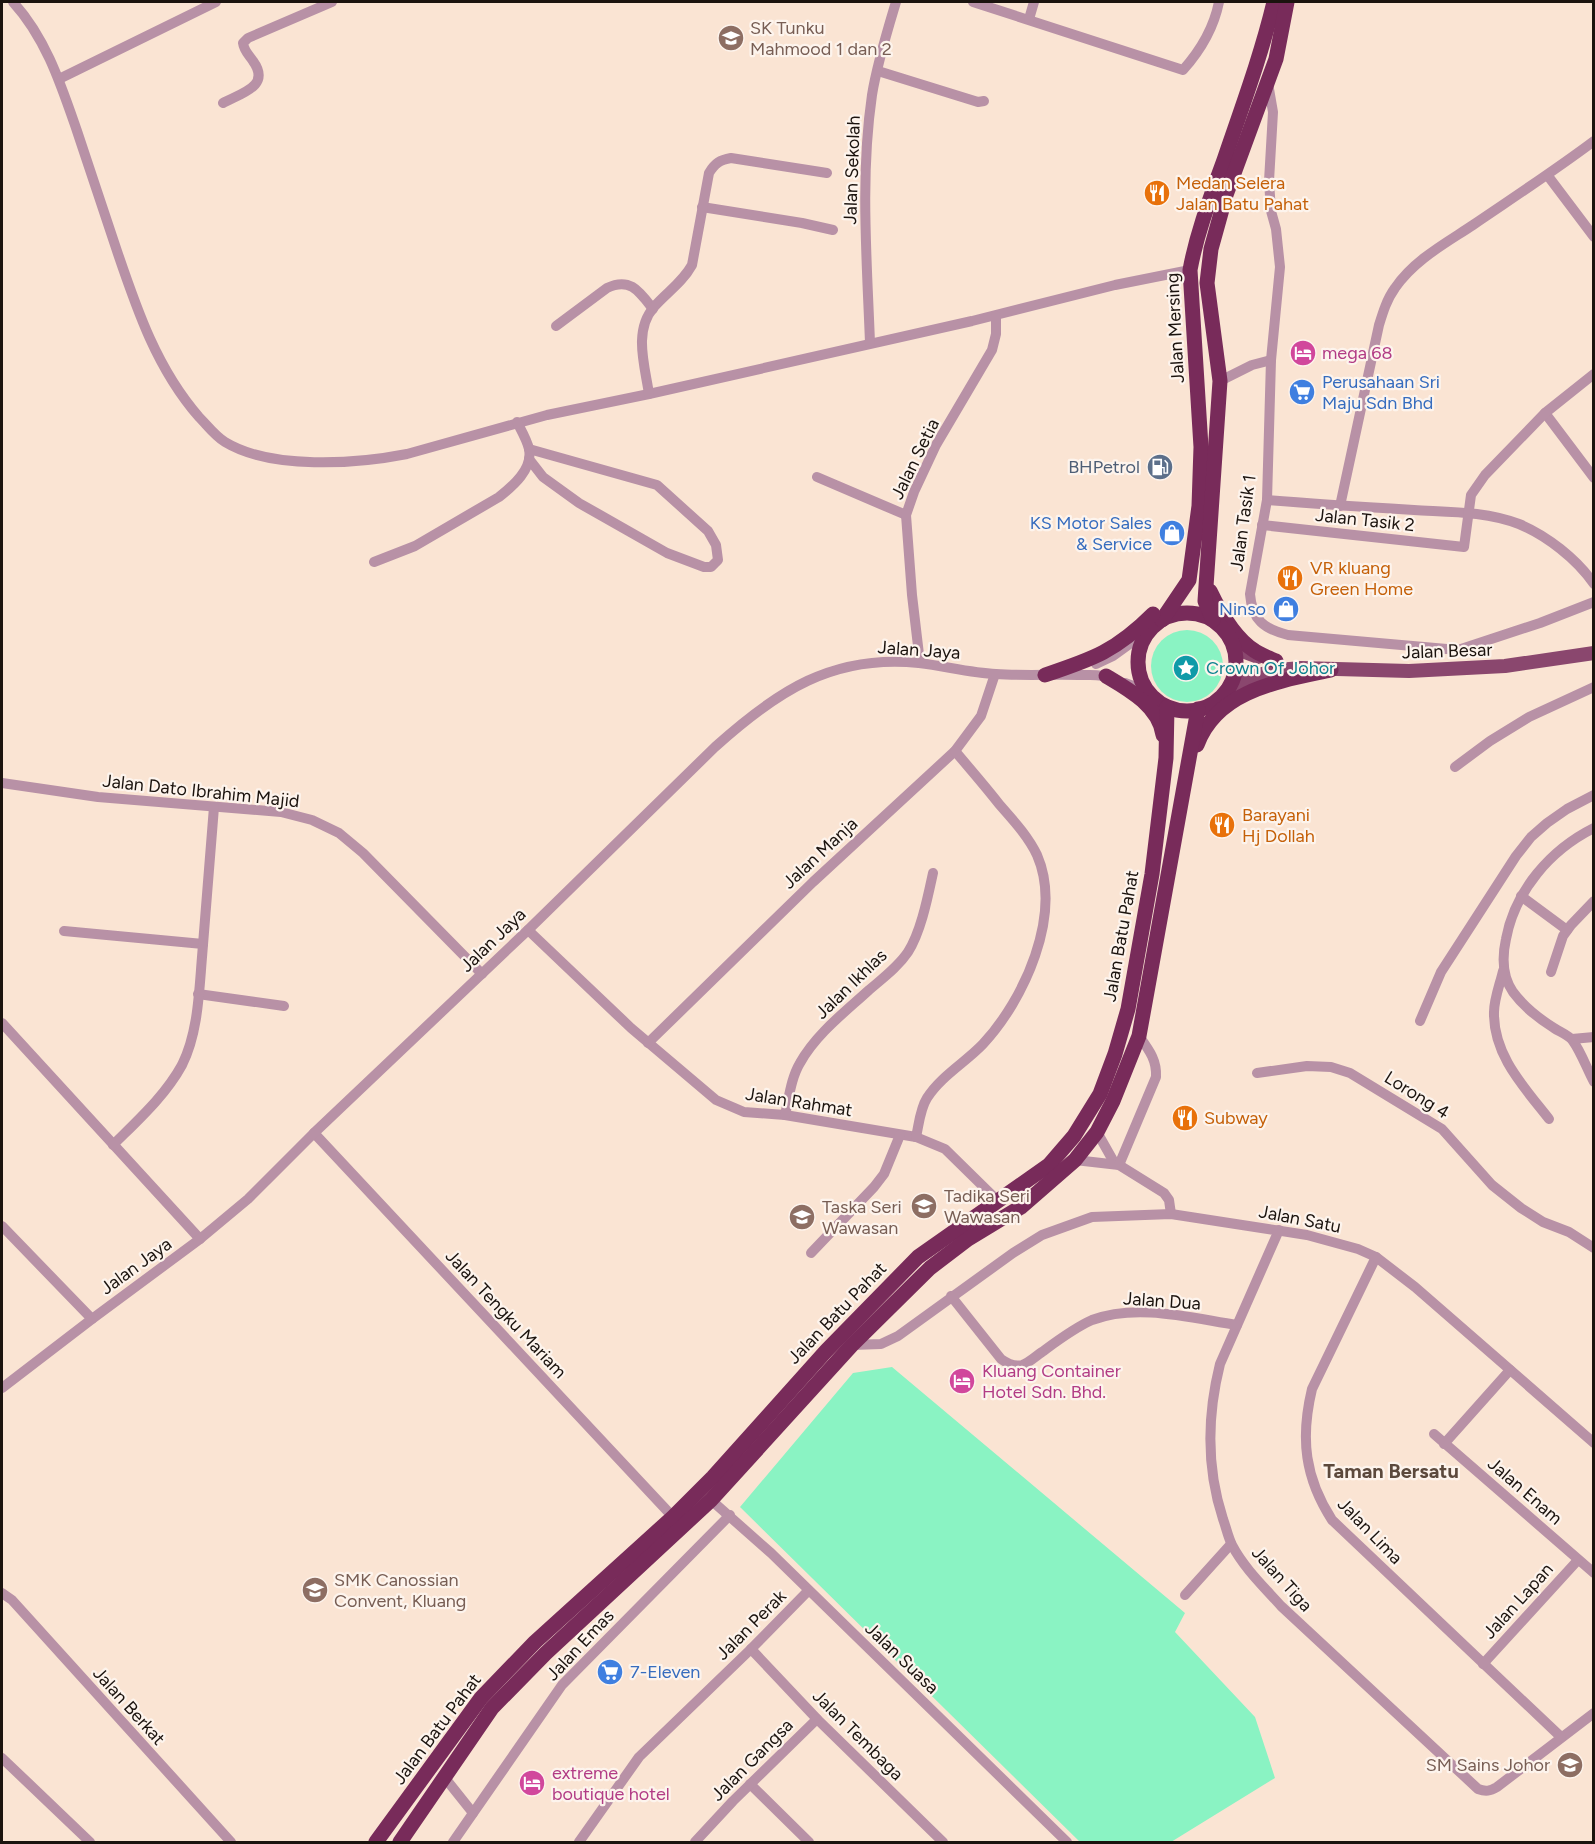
<svg xmlns="http://www.w3.org/2000/svg" width="1595" height="1844" font-family="Figtree,sans-serif">
  <style>
    .green { fill: #8af3c3 }
    .lines { fill: none; stroke-linecap: round; stroke-linejoin: round }
    .minor { stroke: #b891a6; stroke-width: 10 }
    .major { stroke: #8a476e; stroke-width: 14 }
    .highway { stroke: #782b5a; stroke-width: 15 }
    .labels { text-anchor: middle; dominant-baseline: central; stroke-width: 4.5; stroke-linejoin: round; paint-order: stroke }
    .education-label { font-size: 18px; fill: #785e54; stroke: #fdf4ed; text-anchor: start }
    .street-label { font-size: 18px; fill: #1b130e; stroke: #fdf4ed }
    .food-label { font-size: 18px; fill: #c56008; stroke: #fdf4ed; text-anchor: start }
    .hotel-label { font-size: 18px; fill: #b23c85; stroke: #fdf4ed; text-anchor: start }
    .shop-label { font-size: 18px; fill: #366cbe; stroke: #fdf4ed; text-anchor: start }
    .service-label { font-size: 18px; fill: #4e5e75; stroke: #fdf4ed; text-anchor: end }
    .culture-label { font-size: 18px; fill: #0d838f; stroke: #fdf4ed; text-anchor: start }
    .neighbourhood-label { font-size: 20px; font-weight: bold; fill: #5c493c; stroke: #fdf4ed }
  </style>
  <rect width="100%" height="100%" fill="#fae4d3"/>
  <g class="green">
    <circle cx="1187" cy="666" r="36"/>
    <polygon points="892,1367 1185,1613 1175,1632 1255,1717 1275,1778 1171,1842 1080,1842 740,1507 853,1373"/>
  </g>
  <g class="lines">
    <g class="minor">
      <path d="M 13,2 C 46,38 61,85 77,131 C 90,171 104,211 117,251 C 137,310 157,369 199,417 C 207,425 215,436 225,442 C 271,470 356,464 407,454 L 547,415 L 649,394 L 972,321 L 1115,285 L 1190,270"/>
      <path d="M 973,2 L 1183,70 C 1200,51 1214,27 1219,2"/>
      <polyline points="1029,19 1034,2"/>
      <polyline points="878,71 978,102 984,101"/>
      <polyline points="59,79 216,2"/>
      <path d="M 1268,83 L 1273,112 L 1269,181 L 1271,211 L 1276,229 L 1280,267 L 1271,360 L 1267,500 L 1250,594 C 1252,620 1264,629 1288,635 L 1458,650 L 1540,623 L 1594,602"/>
      <path d="M 223,103 C 242,93 271,86 253,61 C 249,55 244,51 243,43 L 248,38 L 332,2"/>
      <polyline points="1548,176 1594,237"/>
      <polyline points="702,207 802,223 833,230"/>
      <path d="M 556,326 L 607,288 C 630,277 639,291 653,309"/>
      <path d="M 870,343 C 867,261 860,177 872,95 C 877,64 887,32 896,2"/>
      <polyline points="1220,381 1252,365 1271,360"/>
      <path d="M 649,394 C 645,366 633,331 654,307 C 667,292 682,283 692,265 L 709,173 C 715,163 720,160 731,158 L 827,173"/>
      <polyline points="1545,413 1594,478"/>
      <polyline points="529,459 543,477 579,503 667,553 704,567 711,567 718,560 716,545 708,531 657,485 529,449"/>
      <polyline points="817,477 906,515"/>
      <path d="M 1267,500 C 1316,504 1365,507 1414,510 C 1448,512 1486,511 1519,524 C 1546,535 1577,559 1594,584"/>
      <path d="M 1340,506 L 1379,325 C 1383,312 1387,299 1395,288 C 1414,260 1446,243 1473,225 C 1514,197 1554,171 1594,141"/>
      <polyline points="1262,525 1464,547 1471,495 1485,475 1545,413 1594,374"/>
      <path d="M 374,562 L 415,546 L 499,497 C 513,486 533,469 529,449 C 527,440 521,430 517,422"/>
      <polyline points="920,663 912,595 906,515 914,492 936,445 992,350 996,334 996,316"/>
      <polyline points="1096,664 1113,656 1149,630"/>
      <polyline points="1125,683 1147,691"/>
      <polyline points="1455,767 1490,741 1529,717 1594,687"/>
      <polyline points="2,783 98,797 281,812 312,820 339,833 363,853 482,974"/>
      <path d="M 1594,828 C 1550,850 1515,891 1506,939 C 1502,957 1502,976 1513,992 C 1524,1007 1538,1018 1554,1028 C 1560,1032 1569,1035 1573,1041 C 1581,1052 1587,1069 1594,1082"/>
      <polyline points="1521,896 1567,930"/>
      <polyline points="528,930 631,1028 716,1100 744,1112 785,1115 916,1137 945,1149 998,1201"/>
      <polyline points="64,931 203,944"/>
      <path d="M 1503,971 C 1500,984 1494,999 1494,1012 C 1493,1055 1524,1087 1549,1119"/>
      <polyline points="1551,972 1563,936 1571,925 1594,901"/>
      <polyline points="198,994 284,1006"/>
      <polyline points="1420,1021 1441,972 1516,856 1531,837 1547,823 1567,809 1594,795"/>
      <polyline points="2,1023 200,1239"/>
      <polyline points="1572,1039 1594,1037"/>
      <polyline points="648,1043 813,882 955,751 981,716 995,674"/>
      <polyline points="1257,1073 1307,1066 1331,1067 1350,1073 1442,1129 1492,1185 1521,1208 1543,1222 1569,1232 1594,1248"/>
      <path d="M 785,1115 C 789,1098 791,1078 800,1063 C 816,1034 845,1012 869,990 C 883,978 898,967 908,952 C 921,932 928,896 933,873"/>
      <polyline points="1097,1132 1115,1164"/>
      <polyline points="314,1133 673,1517"/>
      <path d="M 916,1137 C 919,1124 920,1109 927,1098 C 941,1076 966,1062 983,1044 C 1024,1000 1063,915 1037,855 C 1028,836 1013,820 999,804 C 985,786 970,769 955,751"/>
      <path d="M 113,1145 C 138,1120 165,1096 182,1065 C 198,1033 199,993 202,957 C 206,907 210,857 214,807"/>
      <polyline points="1075,1160 1119,1165 1164,1193 1169,1200 1171,1214"/>
      <path d="M 1119,1165 L 1156,1077 C 1157,1060 1149,1050 1139,1036"/>
      <polyline points="2,1226 92,1319"/>
      <path d="M 1279,1230 L 1220,1364 C 1207,1416 1206,1467 1223,1519 C 1226,1527 1228,1537 1232,1545 C 1244,1568 1264,1587 1281,1606 L 1478,1789 C 1486,1792 1490,1791 1497,1787 L 1594,1713"/>
      <polyline points="811,1253 874,1187 884,1174 900,1135"/>
      <path d="M 1376,1257 L 1312,1389 C 1300,1439 1305,1478 1332,1520 L 1561,1737"/>
      <path d="M 951,1296 L 1001,1359 C 1008,1364 1014,1367 1022,1365 C 1029,1363 1036,1356 1042,1352 C 1057,1341 1074,1328 1092,1320 C 1137,1303 1191,1318 1237,1325"/>
      <polyline points="852,1345 881,1344 898,1336 1013,1253 1042,1235 1092,1217 1171,1214 1307,1235 1358,1249 1376,1257 1415,1287 1594,1443"/>
      <path d="M 2,1388 L 92,1319 L 200,1239 L 248,1199 L 314,1133 L 528,930 L 715,747 C 777,691 833,654 919,663 C 945,666 971,673 996,674 C 1025,676 1054,674 1083,675 C 1092,675 1102,674 1111,678"/>
      <polyline points="1434,1434 1594,1573"/>
      <polyline points="1444,1444 1510,1370"/>
      <polyline points="711,1500 771,1553 1067,1842"/>
      <polyline points="2,1593 12,1600 231,1842"/>
      <polyline points="1185,1595 1231,1544"/>
      <polyline points="751,1649 817,1719 943,1842"/>
      <polyline points="1483,1664 1578,1560"/>
      <polyline points="2,1758 90,1842"/>
      <polyline points="445,1778 473,1813"/>
      <polyline points="750,1784 809,1842"/>
      <polyline points="453,1842 562,1685 730,1515"/>
      <polyline points="579,1842 639,1757 751,1649 808,1591"/>
      <polyline points="695,1842 733,1801 817,1719"/>
    </g>
    <g class="major">
      <polyline points="1234,648 1258,657"/>
      <polyline points="1227,690 1251,677 1278,670 1301,668 1409,671 1505,666 1594,653"/>
    </g>
    <g class="highway">
      <path d="M 1210,591 C 1220,612 1234,638 1255,651 C 1261,655 1269,658 1276,661"/>
      <circle cx="1187" cy="662" r="49"/>
      <path d="M 1162,620 L 1189,580 L 1199,506 L 1201,447 L 1190,270 C 1197,232 1211,196 1224,160 C 1242,107 1261,56 1274,2"/>
      <polyline points="1213,620 1205,601 1220,381 1207,283 1211,249 1226,195 1276,59 1287,2"/>
      <path d="M 1045,675 C 1093,659 1116,651 1153,614"/>
      <path d="M 1106,676 C 1128,689 1159,706 1163,735"/>
      <path d="M 1197,745 C 1217,690 1280,681 1331,670"/>
      <polyline points="376,1842 481,1698 535,1642 673,1517 713,1477 826,1351 918,1257 1049,1165 1074,1136 1100,1094 1115,1054 1128,1009 1152,874 1166,758 1167,707"/>
      <polyline points="400,1842 492,1708 546,1653 711,1500 852,1345 930,1268 968,1239 1021,1207 1075,1160 1097,1132 1113,1101 1139,1036 1198,709"/>
    </g>
  </g>
  <defs>
    <symbol id="school-disc" viewBox="-11 -11 22 22"><circle r="9.5" fill="#8d6e63" stroke="#fdf4ed"/><path d="M0-5L7-2L0 1L-7-2ZM-4 1L0 2.5L4 1V4Q0 6-4 4Z" fill="#fff"/></symbol>
    <symbol id="restaurant-disc" viewBox="-11 -11 22 22"><circle r="9.5" fill="#e8710a" stroke="#fdf4ed"/><path d="M-5-6h1v4h1v-4h1v4h1v-4h1v5L-1.5 .5V6h-2V.5L-5-1ZM5-6V6H3V1.5H1.5Q1.5-4 5-6Z" fill="#fff"/></symbol>
    <symbol id="hotel-disc" viewBox="-11 -11 22 22"><circle r="9.5" fill="#d1479c" stroke="#fdf4ed"/><path d="M-6-4.5h1.5V1H6V5H4.5V3h-9V5H-6ZM-4 0a1.8 1.8 0 1 1 3.6 0ZM.5 0V-2.5h3Q6-2.5 6 0Z" fill="#fff"/></symbol>
    <symbol id="supermarket-disc" viewBox="-11 -11 22 22"><circle r="9.5" fill="#3f7fe0" stroke="#fdf4ed"/><path d="M-6-5.5h2.5l.6 2H6L4.5 2H-2.5L-4.4-4H-6ZM-1.5 3.2a1.3 1.3 0 1 0 .1 0ZM3 3.2a1.3 1.3 0 1 0 .1 0Z" fill="#fff"/></symbol>
    <symbol id="fuel-disc" viewBox="-11 -11 22 22"><circle r="9.5" fill="#5c6f8a" stroke="#fdf4ed"/><path d="M-5.5-6h7V0h2V4h1.3V-2.5L3-4.5l.8-.8L6-3V5H2.5V1h-1V6h-7ZM-4.2-4.7v3.2H.2V-4.7Z" fill="#fff"/></symbol>
    <symbol id="shop-disc" viewBox="-11 -11 22 22"><circle r="9.5" fill="#3f7fe0" stroke="#fdf4ed"/><path d="M-5-2.5h2.3a2.7 3.5 0 0 1 5.4 0H5L5.5 6h-11ZM-1.5-2.5h3a1.5 2.3 0 0 0-3 0Z" fill="#fff"/></symbol>
    <symbol id="sight-disc" viewBox="-11 -11 22 22"><circle r="9.5" fill="#0f9aa8" stroke="#fdf4ed"/><path d="M0-6L1.8-2.2L6-1.7L2.9 1.2L3.7 5.4L0 3.3L-3.7 5.4L-2.9 1.2L-6-1.7L-1.8-2.2Z" fill="#fff"/></symbol>
  </defs>
  <g fill-rule="evenodd">
    <use href="#school-disc" x="716" y="23" width="30" height="30"/>
    <use href="#restaurant-disc" x="1142" y="178" width="30" height="30"/>
    <use href="#hotel-disc" x="1288" y="338" width="30" height="30"/>
    <use href="#supermarket-disc" x="1287" y="377" width="30" height="30"/>
    <use href="#fuel-disc" x="1145" y="452" width="30" height="30"/>
    <use href="#shop-disc" x="1157" y="518" width="30" height="30"/>
    <use href="#restaurant-disc" x="1275" y="563" width="30" height="30"/>
    <use href="#shop-disc" x="1271" y="594" width="30" height="30"/>
    <use href="#sight-disc" x="1171" y="653" width="30" height="30"/>
    <use href="#restaurant-disc" x="1207" y="810" width="30" height="30"/>
    <use href="#restaurant-disc" x="1170" y="1103" width="30" height="30"/>
    <use href="#school-disc" x="909" y="1191" width="30" height="30"/>
    <use href="#school-disc" x="787" y="1202" width="30" height="30"/>
    <use href="#hotel-disc" x="947" y="1366" width="30" height="30"/>
    <use href="#school-disc" x="300" y="1575" width="30" height="30"/>
    <use href="#supermarket-disc" x="595" y="1657" width="30" height="30"/>
    <use href="#school-disc" x="1555" y="1750" width="30" height="30"/>
    <use href="#hotel-disc" x="517" y="1768" width="30" height="30"/>
  </g>
  <g class="labels">
    <g class="education-label">
      <text x="750" y="28">SK Tunku<tspan x="750" dy="21">Mahmood 1 dan 2</tspan></text>
      <text x="944" y="1196">Tadika Seri<tspan x="944" dy="21">Wawasan</tspan></text>
      <text x="822" y="1207">Taska Seri<tspan x="822" dy="21">Wawasan</tspan></text>
      <text x="334" y="1580">SMK Canossian<tspan x="334" dy="21">Convent, Kluang</tspan></text>
      <text x="1550" y="1765" text-anchor="end">SM Sains Johor</text>
    </g>
    <g class="street-label">
      <text transform="translate(852 170) rotate(-88)">Jalan Sekolah</text>
      <text transform="translate(1175 328) rotate(-93)">Jalan Mersing</text>
      <text transform="translate(915 459) rotate(-64)">Jalan Setia</text>
      <text transform="translate(1365 520) rotate(6)">Jalan Tasik 2</text>
      <text transform="translate(1243 523) rotate(-82)">Jalan Tasik 1</text>
      <text transform="translate(919 650) rotate(4)">Jalan Jaya</text>
      <text transform="translate(1447 651) rotate(-2)">Jalan Besar</text>
      <text transform="translate(201 791) rotate(6)">Jalan Dato Ibrahim Majid</text>
      <text transform="translate(820 853) rotate(-43)">Jalan Manja</text>
      <text transform="translate(1121 936) rotate(-80)">Jalan Batu Pahat</text>
      <text transform="translate(493 940) rotate(-44)">Jalan Jaya</text>
      <text transform="translate(851 984) rotate(-44)">Jalan Ikhlas</text>
      <text transform="translate(1417 1095) rotate(32)">Lorong 4</text>
      <text transform="translate(799 1102) rotate(9)">Jalan Rahmat</text>
      <text transform="translate(1300 1219) rotate(11)">Jalan Satu</text>
      <text transform="translate(136 1266) rotate(-36)">Jalan Jaya</text>
      <text transform="translate(1162 1301) rotate(4)">Jalan Dua</text>
      <text transform="translate(837 1313) rotate(-46)">Jalan Batu Pahat</text>
      <text transform="translate(506 1314) rotate(47)">Jalan Tengku Mariam</text>
      <text transform="translate(1525 1491) rotate(41)">Jalan Enam</text>
      <text transform="translate(1370 1531) rotate(46)">Jalan Lima</text>
      <text transform="translate(1282 1579) rotate(48)">Jalan Tiga</text>
      <text transform="translate(1518 1601) rotate(-48)">Jalan Lapan</text>
      <text transform="translate(751 1625) rotate(-45)">Jalan Perak</text>
      <text transform="translate(580 1645) rotate(-47)">Jalan Emas</text>
      <text transform="translate(902 1658) rotate(44)">Jalan Suasa</text>
      <text transform="translate(129 1706) rotate(48)">Jalan Berkat</text>
      <text transform="translate(437 1729) rotate(-53)">Jalan Batu Pahat</text>
      <text transform="translate(858 1735) rotate(45)">Jalan Tembaga</text>
      <text transform="translate(752 1760) rotate(-45)">Jalan Gangsa</text>
    </g>
    <g class="food-label">
      <text x="1176" y="183">Medan Selera<tspan x="1176" dy="21">Jalan Batu Pahat</tspan></text>
      <text x="1310" y="568">VR kluang<tspan x="1310" dy="21">Green Home</tspan></text>
      <text x="1242" y="815">Barayani<tspan x="1242" dy="21">Hj Dollah</tspan></text>
      <text x="1204" y="1118">Subway</text>
    </g>
    <g class="hotel-label">
      <text x="1322" y="353">mega 68</text>
      <text x="982" y="1371">Kluang Container<tspan x="982" dy="21">Hotel Sdn. Bhd.</tspan></text>
      <text x="552" y="1773">extreme<tspan x="552" dy="21">boutique hotel</tspan></text>
    </g>
    <g class="shop-label">
      <text x="1322" y="382">Perusahaan Sri<tspan x="1322" dy="21">Maju Sdn Bhd</tspan></text>
      <text x="1152" y="523" text-anchor="end">KS Motor Sales<tspan x="1152" dy="21">&amp; Service</tspan></text>
      <text x="1266" y="609" text-anchor="end">Ninso</text>
      <text x="630" y="1672">7-Eleven</text>
    </g>
    <g class="service-label">
      <text x="1140" y="467">BHPetrol</text>
    </g>
    <g class="culture-label">
      <text x="1206" y="668">Crown Of Johor</text>
    </g>
    <g class="neighbourhood-label">
      <text x="1391" y="1471">Taman Bersatu</text>
    </g>
  </g>
  <rect width="1595" height="1844" fill="none" stroke="#1b130e" stroke-width="6"/>
</svg>
